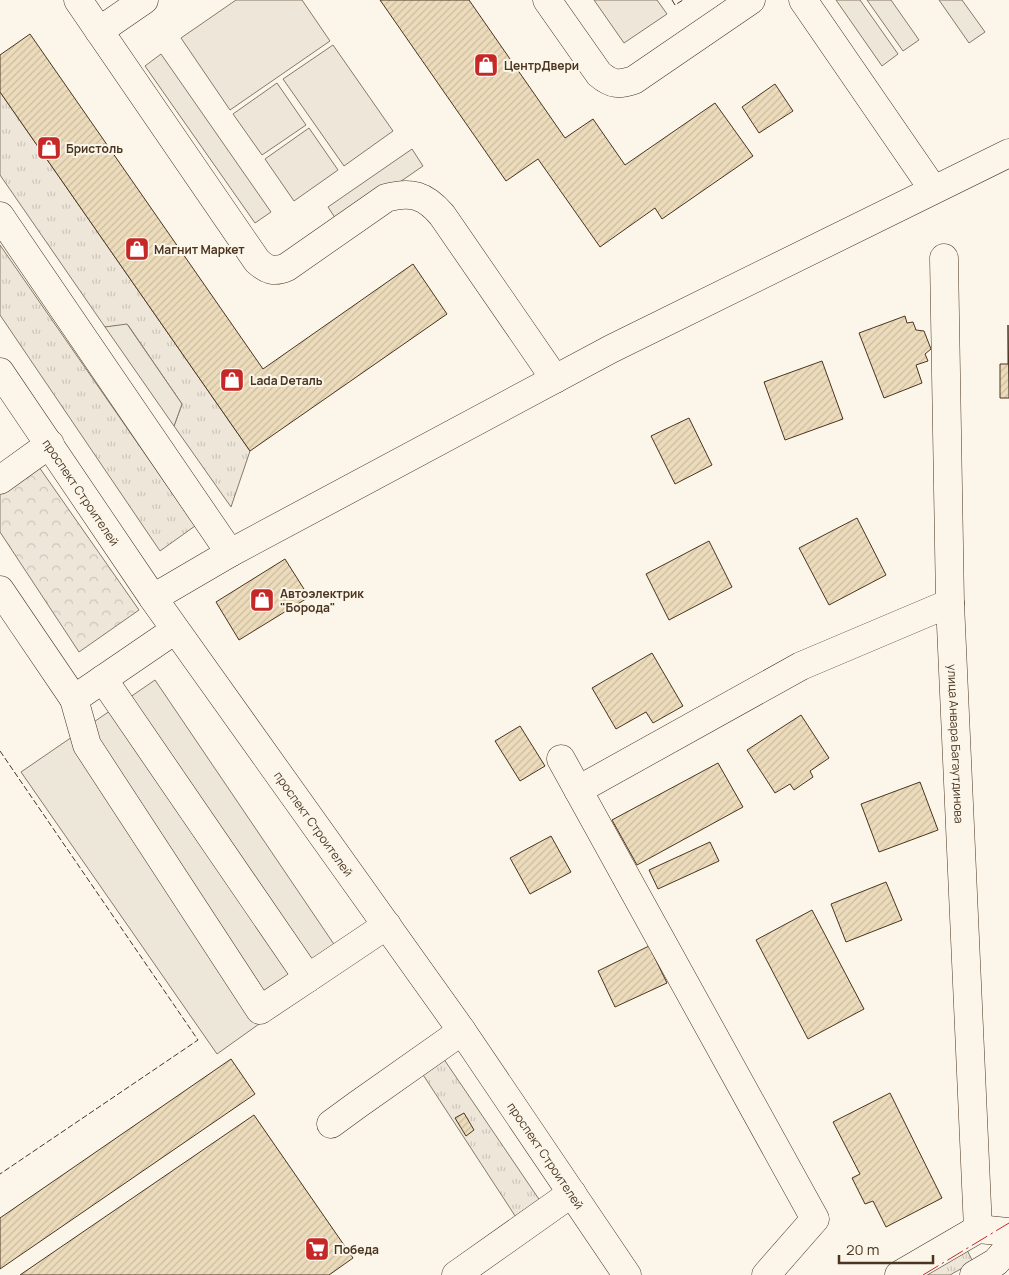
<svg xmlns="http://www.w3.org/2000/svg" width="1009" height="1275" font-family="Manrope,sans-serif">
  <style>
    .grass { fill: url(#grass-tufts); stroke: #887966 }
    .forest { fill: url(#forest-crowns); stroke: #887966 }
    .park { fill: #ede6d9; stroke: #887966 }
    .parking { fill: #ede7d9; stroke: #887966 }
    .building { fill: url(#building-hatch); stroke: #4a3520 }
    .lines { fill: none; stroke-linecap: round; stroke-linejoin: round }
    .minor-casing { stroke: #4a3520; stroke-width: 29 }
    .minor { stroke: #fbf6e9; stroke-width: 28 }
    .fence { stroke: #4a3520; stroke-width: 1; stroke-dasharray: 6 2.5; stroke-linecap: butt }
    .power { stroke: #c62828; stroke-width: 1; stroke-dasharray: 18 4 2.5 4; stroke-linecap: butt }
    .labels { text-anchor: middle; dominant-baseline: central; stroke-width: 4; stroke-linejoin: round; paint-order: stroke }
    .poi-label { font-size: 12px; font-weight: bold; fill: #4a3520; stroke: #fbf6e9; text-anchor: start }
    .street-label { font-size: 12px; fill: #4a3520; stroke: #fbf6e9 }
  </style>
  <defs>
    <pattern id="grass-tufts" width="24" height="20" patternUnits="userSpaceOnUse" patternTransform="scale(1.25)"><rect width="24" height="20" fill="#ede6d9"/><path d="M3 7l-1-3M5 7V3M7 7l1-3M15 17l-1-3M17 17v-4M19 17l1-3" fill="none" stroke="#cdc6ba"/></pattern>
    <pattern id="forest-crowns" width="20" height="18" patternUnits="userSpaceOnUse" patternTransform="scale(1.25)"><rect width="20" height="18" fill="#ede6d9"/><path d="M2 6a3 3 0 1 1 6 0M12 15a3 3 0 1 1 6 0" fill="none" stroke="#cdc6ba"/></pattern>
    <pattern id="building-hatch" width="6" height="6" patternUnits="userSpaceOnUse" patternTransform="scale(1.25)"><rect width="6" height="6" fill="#ecdcbc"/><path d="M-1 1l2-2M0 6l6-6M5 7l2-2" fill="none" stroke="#ccbda1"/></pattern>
  </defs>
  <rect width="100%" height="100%" fill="#fbf6e9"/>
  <g class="grass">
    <polygon points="0,92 250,451 231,507 174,426 182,404 128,325 105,327 0,175"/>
    <polygon points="0,245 195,526 160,551 0,315"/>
    <polygon points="437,1049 547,1211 523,1228 416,1064"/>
    <polygon points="964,1244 973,1262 950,1275 913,1275"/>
  </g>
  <polygon class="forest" points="32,457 139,610 79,652 0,532 0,480"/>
  <g class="park">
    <polygon points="236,0 302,0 330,41 230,110 181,38"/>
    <polygon points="594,0 657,0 667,14 624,43"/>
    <polygon points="333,45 393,131 344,166 283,79"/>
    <polygon points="277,83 306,125 262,155 233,114"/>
    <polygon points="309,128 338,170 294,201 265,159"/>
  </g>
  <g class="parking">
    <polygon points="836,0 860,0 898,54 882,66"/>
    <polygon points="867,0 891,0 919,40 903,51"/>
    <polygon points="939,0 962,0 985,32 969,43"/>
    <polygon points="161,54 271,212 255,223 145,66"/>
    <polygon points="412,149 423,166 339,224 328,207"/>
    <polygon points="127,324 182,404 174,426 105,327"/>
    <polygon points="155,680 346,962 217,1054 21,772"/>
  </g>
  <g class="building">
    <polygon points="380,0 469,0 565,138 593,119 625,165 715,103 753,156 662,219 655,208 600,247 538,159 506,181"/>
    <polygon points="30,34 263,369 413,264 447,314 250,451 0,92 0,55"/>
    <polygon points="775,84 793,111 759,133 742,107"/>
    <polygon points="905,316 907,323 913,322 916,330 924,331 931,349 925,354 928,361 916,365 922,383 884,398 859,333"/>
    <polygon points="1008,325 1009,398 1000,398 1000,364 1008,364"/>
    <polygon points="822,361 843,419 785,440 764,382"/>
    <polygon points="689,418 712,465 675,484 651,436"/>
    <polygon points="857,518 886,575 829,605 799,548"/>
    <polygon points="709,541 732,587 669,620 646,574"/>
    <polygon points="285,559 309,597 239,640 216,602"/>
    <polygon points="652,653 683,706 653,723 646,712 616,729 592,688"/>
    <polygon points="801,715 829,758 810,771 813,777 794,790 790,784 775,793 747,750"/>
    <polygon points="520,726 545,766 520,781 495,741"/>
    <polygon points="718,763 743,807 637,865 612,820"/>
    <polygon points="920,782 938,830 879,852 861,804"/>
    <polygon points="551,836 571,872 530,894 510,858"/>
    <polygon points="710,842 719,861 658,889 649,870"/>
    <polygon points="886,882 902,920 846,942 831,904"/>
    <polygon points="812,910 864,1009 808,1039 756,940"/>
    <polygon points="649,946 667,983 615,1007 598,971"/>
    <polygon points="231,1059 255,1094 0,1269 0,1218"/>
    <polygon points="890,1093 942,1198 886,1227 873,1201 865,1204 852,1178 860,1174 833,1122"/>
    <polygon points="464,1113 474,1130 466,1136 455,1118"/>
    <polygon points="254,1115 353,1258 329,1275 20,1275"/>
  </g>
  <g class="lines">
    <defs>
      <g id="minor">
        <path d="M 78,0 L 257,261 C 267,270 274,273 287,267 L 386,198 C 411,191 425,195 442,215 L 555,379"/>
        <path d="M 547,0 L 599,74 C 612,85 619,85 634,80 L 751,0"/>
        <polyline points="803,0 933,189"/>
        <polyline points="99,31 144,0"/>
        <polyline points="0,216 230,553"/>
        <path id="s1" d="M 944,258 L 950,603 L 978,1229"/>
        <path id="s2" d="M 0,372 L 153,598 L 462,1031 L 627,1275"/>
        <polyline points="0,480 50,444"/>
        <polyline points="0,590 74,699 175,630"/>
        <polyline points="153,598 230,553 611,349 1009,153"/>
        <polyline points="103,679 308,978 387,925"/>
        <polyline points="74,699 87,745 260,1010 308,978"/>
        <polyline points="561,759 815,1219 766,1275"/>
        <polyline points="578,790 801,666 950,603"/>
        <polyline points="331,1124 357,1105 462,1031"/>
        <polyline points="456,1275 572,1193"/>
        <polyline points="899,1275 978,1229 1009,1232"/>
        <polyline points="974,1275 996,1262 1009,1247"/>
      </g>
    </defs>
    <use href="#minor" class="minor-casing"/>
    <use href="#minor" class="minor"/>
    <g class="fence">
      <polyline points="672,0 675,5 683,0"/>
      <polyline points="0,751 198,1040 0,1174"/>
    </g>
    <polyline class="power" points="923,1275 1009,1223"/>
  </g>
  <defs>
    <symbol id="shop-square" viewBox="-11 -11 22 22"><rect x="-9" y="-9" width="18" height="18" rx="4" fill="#c62828" stroke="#fbf6e9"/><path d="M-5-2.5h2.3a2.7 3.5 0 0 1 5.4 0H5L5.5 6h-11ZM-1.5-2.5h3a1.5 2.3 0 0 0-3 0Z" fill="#fff"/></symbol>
    <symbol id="supermarket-square" viewBox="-11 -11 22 22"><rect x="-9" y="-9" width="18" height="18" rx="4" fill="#c62828" stroke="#fbf6e9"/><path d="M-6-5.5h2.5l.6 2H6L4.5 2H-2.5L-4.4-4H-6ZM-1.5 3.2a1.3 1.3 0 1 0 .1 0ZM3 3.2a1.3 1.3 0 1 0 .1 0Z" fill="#fff"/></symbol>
  </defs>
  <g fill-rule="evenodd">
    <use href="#shop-square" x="472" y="51" width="28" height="28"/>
    <use href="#shop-square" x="35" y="134" width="28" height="28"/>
    <use href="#shop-square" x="123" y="235" width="28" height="28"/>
    <use href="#shop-square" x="218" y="366" width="28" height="28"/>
    <use href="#shop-square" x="248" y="586" width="28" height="28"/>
    <use href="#supermarket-square" x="303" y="1235" width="28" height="28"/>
  </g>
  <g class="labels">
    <g class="poi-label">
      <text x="504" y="65">ЦентрДвери</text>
      <text x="66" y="148">Бристоль</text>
      <text x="154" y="249">Магнит Маркет</text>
      <text x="250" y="380">Lada Dеталь</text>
      <text x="280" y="593">Автоэлектрик<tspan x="280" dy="14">"Борода"</tspan></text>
      <text x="334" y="1249">Победа</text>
    </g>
    <g class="street-label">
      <text stroke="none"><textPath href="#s2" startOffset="145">проспект Строителей</textPath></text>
      <text stroke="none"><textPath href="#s1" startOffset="486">улица Анвара Багаутдинова</textPath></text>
      <text stroke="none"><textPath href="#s2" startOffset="550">проспект Строителей</textPath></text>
      <text stroke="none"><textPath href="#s2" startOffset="955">проспект Строителей</textPath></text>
    </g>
  </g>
  <path d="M839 1255v8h94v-8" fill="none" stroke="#4a3520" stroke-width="2.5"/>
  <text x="846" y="1255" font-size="15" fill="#4a3520" stroke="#fbf6e9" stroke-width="4" paint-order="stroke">20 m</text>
</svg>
